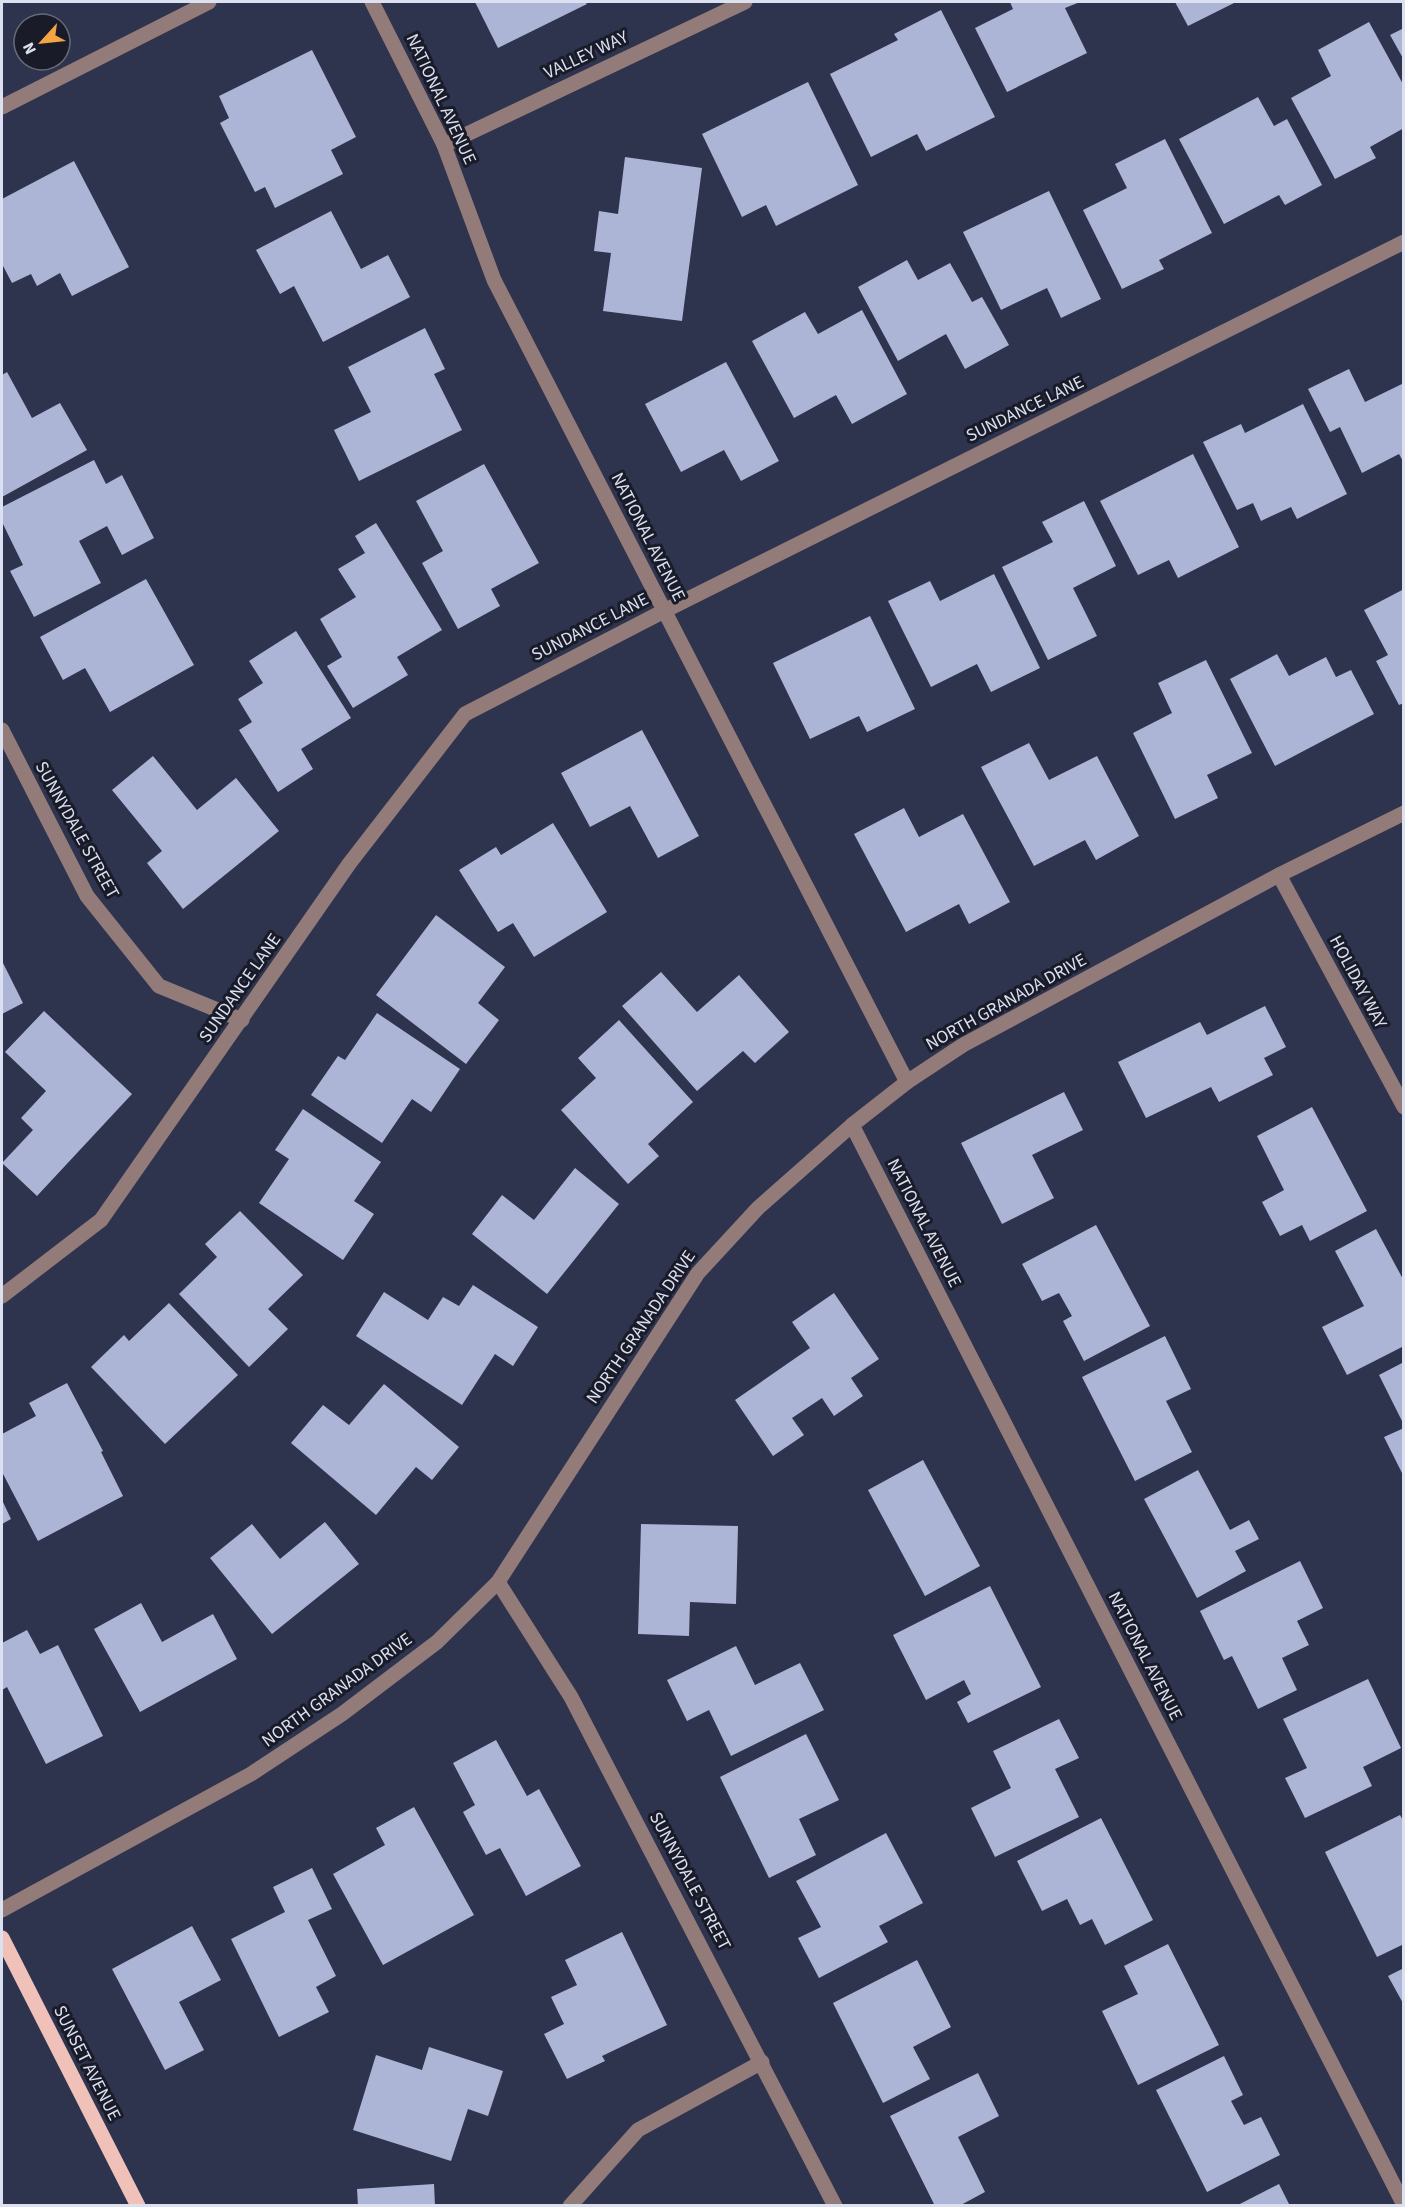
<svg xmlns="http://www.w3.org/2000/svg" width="1405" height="2207" font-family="'Source Sans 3',sans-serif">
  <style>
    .building { fill: #adb5d6 }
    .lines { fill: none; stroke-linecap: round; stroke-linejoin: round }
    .minor { stroke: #927b78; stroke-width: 15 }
    .major { stroke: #efc1b9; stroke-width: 15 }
    .labels { text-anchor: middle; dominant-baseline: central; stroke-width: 6; stroke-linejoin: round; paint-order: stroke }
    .street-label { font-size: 18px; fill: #dce1f2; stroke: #191c28 }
  </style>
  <rect width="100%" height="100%" fill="#2e334e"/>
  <g class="building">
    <polygon points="475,2 585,2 587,4 498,48"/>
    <polygon points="1010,2 1080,2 1065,8 1087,53 1007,92 975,28 1013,9"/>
    <polygon points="1175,2 1236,2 1188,26"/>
    <polygon points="941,10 995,117 926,151 917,134 871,157 830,74 898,40 894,34"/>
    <polygon points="1369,22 1404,86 1404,128 1370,147 1376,158 1335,179 1291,98 1331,76 1318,50"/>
    <polygon points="1404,28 1404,60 1390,35"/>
    <polygon points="312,50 356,137 331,150 343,174 275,208 265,187 255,192 220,123 229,118 219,96"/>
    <polygon points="808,82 858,185 776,226 766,205 742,217 702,134"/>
    <polygon points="1258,97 1274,126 1287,119 1322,185 1285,205 1279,195 1224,224 1179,139"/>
    <polygon points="1165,139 1212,233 1159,260 1164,269 1122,289 1083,210 1127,188 1115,164"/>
    <polygon points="625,157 702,168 682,321 603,311 611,253 594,251 599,211 618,214"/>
    <polygon points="74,161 129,267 72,296 60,273 37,286 31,274 12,283 2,264 2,199"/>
    <polygon points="1049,191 1101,299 1061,318 1047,288 1001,310 963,232"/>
    <polygon points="331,211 361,269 388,255 410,297 323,342 294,286 280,294 256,250"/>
    <polygon points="907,260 918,280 950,263 972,302 982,297 1009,345 965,369 946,334 898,361 858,287"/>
    <polygon points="862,310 907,394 852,424 836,395 794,418 752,341 805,312 818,334"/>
    <polygon points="425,328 445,369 434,374 462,430 359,481 334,430 371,412 348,367"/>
    <polygon points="726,362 779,461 741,481 724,450 681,472 645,404"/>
    <polygon points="1349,369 1365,402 1404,383 1404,463 1399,454 1362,473 1340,427 1330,432 1308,389"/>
    <polygon points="7,372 32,418 60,403 87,450 2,497 2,375"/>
    <polygon points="1303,404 1347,494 1297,519 1291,507 1261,521 1253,503 1237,510 1203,442 1241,424 1245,433"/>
    <polygon points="1193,454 1239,547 1178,578 1169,560 1138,575 1100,501"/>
    <polygon points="94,460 106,484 122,475 154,538 122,555 107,526 79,541 101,583 34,617 10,571 23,565 2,522 2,507"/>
    <polygon points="484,464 539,563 491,589 500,606 458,629 422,563 443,551 416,501"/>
    <polygon points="1084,501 1116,566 1073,588 1097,636 1048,660 1002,567 1053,542 1042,522"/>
    <polygon points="376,523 442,630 397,657 408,675 353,708 327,666 342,657 320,619 356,597 338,569 365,553 355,536"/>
    <polygon points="994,574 1040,668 991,692 977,664 931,687 888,601 930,581 940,601"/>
    <polygon points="146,579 194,665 110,712 85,668 63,680 40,637"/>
    <polygon points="1404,589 1404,703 1399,705 1376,661 1388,655 1364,610"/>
    <polygon points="870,616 915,709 867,732 859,716 810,739 773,663"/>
    <polygon points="296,631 351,718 301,749 313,769 278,792 239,730 252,722 238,699 263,683 249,661"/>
    <polygon points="1277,654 1289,676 1326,657 1336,677 1351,670 1374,714 1275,766 1230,679"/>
    <polygon points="1206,660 1252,753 1207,775 1218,798 1175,819 1133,733 1172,713 1158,683"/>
    <polygon points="642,730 699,836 658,858 630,806 590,827 561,773"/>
    <polygon points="1029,743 1049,780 1097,756 1139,836 1096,860 1085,840 1034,866 981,767"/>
    <polygon points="153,756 197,810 236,778 279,831 183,909 147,863 162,851 112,790"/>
    <polygon points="904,808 919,837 963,814 1010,902 969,924 959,904 906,932 854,834"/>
    <polygon points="553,823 607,912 534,957 513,923 498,932 459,870 496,847 501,855"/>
    <polygon points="436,915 505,967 478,1003 499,1020 466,1064 376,995"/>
    <polygon points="2,961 23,1003 2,1014"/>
    <polygon points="661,972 697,1012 739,975 789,1032 755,1063 743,1051 697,1091 622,1006"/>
    <polygon points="1265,1006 1286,1047 1264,1058 1273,1075 1219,1102 1211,1087 1146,1118 1118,1062 1200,1022 1207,1035"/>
    <polygon points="44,1011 132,1094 37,1196 2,1163 33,1130 21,1118 46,1091 5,1052"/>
    <polygon points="377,1013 460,1069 431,1112 412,1099 382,1143 311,1095 338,1056 345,1060"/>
    <polygon points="619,1020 693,1102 648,1144 659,1156 628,1184 561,1110 596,1078 578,1058"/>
    <polygon points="1064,1092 1083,1130 1032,1155 1054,1198 1002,1224 961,1143"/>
    <polygon points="1312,1107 1367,1211 1310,1241 1302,1225 1280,1236 1262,1202 1284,1190 1257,1136"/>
    <polygon points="303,1109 381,1162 354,1201 374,1214 343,1260 259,1203 289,1159 275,1150"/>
    <polygon points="575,1168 619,1204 547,1294 472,1234 502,1195 534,1220"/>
    <polygon points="240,1211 303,1275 268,1309 288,1329 249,1367 179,1294 217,1257 205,1244"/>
    <polygon points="1096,1225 1150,1326 1084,1361 1063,1321 1072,1316 1059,1293 1042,1301 1022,1264"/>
    <polygon points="1376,1229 1404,1281 1404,1346 1347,1375 1322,1327 1364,1306 1335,1251"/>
    <polygon points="473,1285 538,1327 513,1366 495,1354 462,1405 356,1336 384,1292 428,1320 443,1297 459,1306"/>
    <polygon points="834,1293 879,1359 851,1378 863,1396 834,1416 822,1398 792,1418 804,1435 773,1456 735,1400 810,1348 792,1322"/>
    <polygon points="169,1303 238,1375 165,1444 91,1367 124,1335 129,1341"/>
    <polygon points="1165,1336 1191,1389 1166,1401 1192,1452 1135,1481 1082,1377"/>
    <polygon points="1404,1362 1404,1425 1379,1375"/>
    <polygon points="67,1383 103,1451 101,1452 123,1496 38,1541 2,1472 2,1434 36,1416 29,1403"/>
    <polygon points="384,1384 459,1447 432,1480 416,1467 376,1515 291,1443 323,1405 349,1425"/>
    <polygon points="1404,1428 1404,1477 1384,1437"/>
    <polygon points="923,1460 980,1566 925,1596 868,1490"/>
    <polygon points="1198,1470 1230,1530 1249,1520 1259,1539 1235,1551 1246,1571 1197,1598 1144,1499"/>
    <polygon points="2,1500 11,1519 2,1524"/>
    <polygon points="325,1522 359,1564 272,1634 210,1558 252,1524 280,1559"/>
    <polygon points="641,1524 738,1526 736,1604 690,1602 689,1636 638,1634"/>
    <polygon points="1300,1561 1323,1608 1297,1621 1309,1645 1282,1658 1297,1690 1258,1709 1232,1656 1224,1660 1200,1611"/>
    <polygon points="990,1586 1041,1687 968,1723 957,1702 971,1694 964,1680 926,1700 893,1635"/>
    <polygon points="141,1603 162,1642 213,1614 237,1659 140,1712 94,1629"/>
    <polygon points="27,1630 40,1654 58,1645 103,1736 46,1764 7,1687 2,1690 2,1643"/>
    <polygon points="736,1646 755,1685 800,1663 824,1710 731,1756 709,1710 687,1721 667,1680"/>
    <polygon points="1368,1679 1401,1748 1363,1767 1372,1786 1305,1818 1285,1778 1307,1768 1283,1719"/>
    <polygon points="1059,1719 1079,1758 1055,1769 1079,1817 995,1857 971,1808 1011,1788 993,1751"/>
    <polygon points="806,1734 839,1800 799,1819 816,1855 769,1878 720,1777"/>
    <polygon points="496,1740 527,1796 539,1789 581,1866 526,1896 500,1848 486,1855 463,1812 475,1805 453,1763"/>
    <polygon points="414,1807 474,1915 383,1965 333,1874 385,1845 376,1828"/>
    <polygon points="1400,1815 1404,1822 1404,1944 1377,1957 1325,1852"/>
    <polygon points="1101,1818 1153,1920 1105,1945 1092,1919 1080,1925 1067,1899 1042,1911 1017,1861"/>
    <polygon points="886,1833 923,1903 879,1926 888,1942 819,1978 798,1938 821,1927 796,1881"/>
    <polygon points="312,1868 332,1909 308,1920 336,1976 316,1987 329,2012 279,2037 231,1939 285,1912 273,1887"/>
    <polygon points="192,1926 221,1980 179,2002 204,2050 165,2070 112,1969"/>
    <polygon points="622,1932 667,2025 602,2056 605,2061 567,2079 544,2034 564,2024 551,1997 577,1985 565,1960"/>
    <polygon points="1168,1944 1219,2045 1138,2085 1102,2011 1138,1994 1124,1966"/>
    <polygon points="917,1960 951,2027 913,2047 930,2079 883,2103 833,2003"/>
    <polygon points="1404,1968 1404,2005 1388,1976"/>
    <polygon points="429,2047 503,2071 488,2116 468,2109 451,2161 353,2130 376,2055 422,2070"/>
    <polygon points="1224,2056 1243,2095 1231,2101 1244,2125 1261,2117 1280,2155 1207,2192 1156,2090"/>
    <polygon points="978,2073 999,2116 958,2137 985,2192 959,2206 935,2206 890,2116"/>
    <polygon points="434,2184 435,2206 358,2206 357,2189"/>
    <polygon points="1279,2184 1290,2206 1236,2206"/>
  </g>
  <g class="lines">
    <g class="minor">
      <polyline points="372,2 444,145 494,280 907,1082"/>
      <polyline points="2,107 209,2"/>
      <polyline points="444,145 745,2"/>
      <polyline points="2,730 87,896 159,986 242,1020"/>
      <polyline points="1279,875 1404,1107"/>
      <polyline points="852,1125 1404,2205"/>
      <polyline points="2,1296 101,1220 349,864 465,714 664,611 1404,242"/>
      <polyline points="498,1582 571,1697 835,2206"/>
      <polyline points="2,1910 251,1774 342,1714 437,1642 498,1582 698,1273 758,1208 852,1125 907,1082 963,1045 1279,875 1404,813"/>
      <polyline points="570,2206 638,2130 762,2062"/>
    </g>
    <polyline class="major" points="2,1938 138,2206"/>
  </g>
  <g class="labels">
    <g class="street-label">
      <text transform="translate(586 55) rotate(-25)">VALLEY WAY</text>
      <text transform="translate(441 99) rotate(65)">NATIONAL AVENUE</text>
      <text transform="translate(1025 409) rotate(-26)">SUNDANCE LANE</text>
      <text transform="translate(648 537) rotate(63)">NATIONAL AVENUE</text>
      <text transform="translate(590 627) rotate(-27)">SUNDANCE LANE</text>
      <text transform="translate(77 830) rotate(61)">SUNNYDALE STREET</text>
      <text transform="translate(1358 982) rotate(62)">HOLIDAY WAY</text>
      <text transform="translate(240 988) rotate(-55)">SUNDANCE LANE</text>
      <text transform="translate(1006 1002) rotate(-29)">NORTH GRANADA DRIVE</text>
      <text transform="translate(924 1223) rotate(63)">NATIONAL AVENUE</text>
      <text transform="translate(641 1327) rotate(-56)">NORTH GRANADA DRIVE</text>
      <text transform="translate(1145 1656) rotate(63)">NATIONAL AVENUE</text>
      <text transform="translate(337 1690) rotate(-36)">NORTH GRANADA DRIVE</text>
      <text transform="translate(690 1881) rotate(62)">SUNNYDALE STREET</text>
      <text transform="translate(87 2063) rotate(63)">SUNSET AVENUE</text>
    </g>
  </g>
  <rect width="1405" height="2207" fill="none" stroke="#dce1f2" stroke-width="6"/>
  <g transform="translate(42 42) rotate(243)"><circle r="28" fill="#191c28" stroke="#676b79" stroke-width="1.5"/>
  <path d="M0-4.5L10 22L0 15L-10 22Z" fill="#f4a443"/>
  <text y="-9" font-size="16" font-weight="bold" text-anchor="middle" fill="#dce1f2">N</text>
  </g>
</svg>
